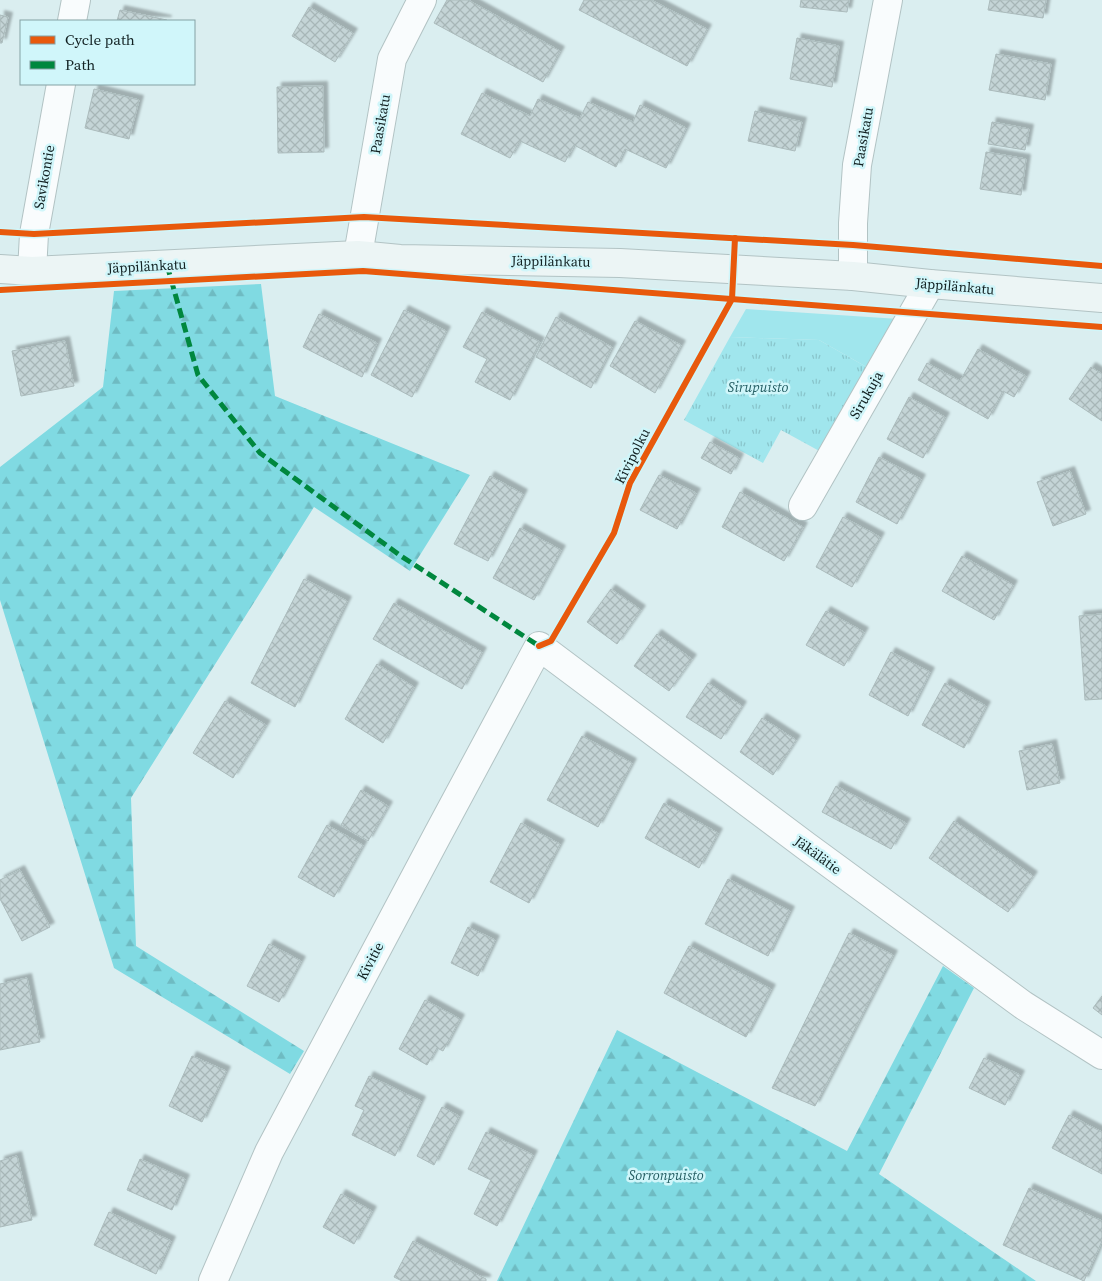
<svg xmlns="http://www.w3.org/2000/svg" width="1102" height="1281" font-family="'Source Serif 4',serif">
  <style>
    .grass { fill: #a0e6ed }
    .forest { fill: url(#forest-firs) }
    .park { fill: url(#park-tufts) }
    .building { fill: url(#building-cross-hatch); stroke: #abbbbc; filter: url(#shadow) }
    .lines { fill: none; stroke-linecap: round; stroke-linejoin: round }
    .street-casing { stroke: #b2c3c4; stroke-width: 30 }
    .secondary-casing { stroke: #b2c3c4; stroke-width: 30 }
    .street { stroke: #f9fcfd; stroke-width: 28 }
    .secondary { stroke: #ecf5f5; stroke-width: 28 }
    .quiet { stroke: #00873e; stroke-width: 5; stroke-dasharray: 10 5; stroke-linecap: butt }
    .cycleway-casing { stroke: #d0f6fa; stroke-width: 9 }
    .cycleway { stroke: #e8590c; stroke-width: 6 }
    .labels { text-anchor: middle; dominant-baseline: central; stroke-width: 5; stroke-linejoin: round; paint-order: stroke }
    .street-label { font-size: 14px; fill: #122122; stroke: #d0f6fa }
    .park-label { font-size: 14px; font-style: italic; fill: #235d62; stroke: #d0f6fa }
  </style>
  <defs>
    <pattern id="forest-firs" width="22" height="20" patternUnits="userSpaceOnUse" patternTransform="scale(1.25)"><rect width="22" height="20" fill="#80dae2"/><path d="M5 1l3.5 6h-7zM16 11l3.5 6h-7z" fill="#6ebbc2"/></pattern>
    <pattern id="park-tufts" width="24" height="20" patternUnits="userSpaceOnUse" patternTransform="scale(1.25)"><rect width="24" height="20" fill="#a0e6ed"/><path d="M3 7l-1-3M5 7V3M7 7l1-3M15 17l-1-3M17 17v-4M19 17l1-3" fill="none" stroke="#89c5cb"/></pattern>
    <pattern id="building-cross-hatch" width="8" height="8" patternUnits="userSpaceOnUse" patternTransform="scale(1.25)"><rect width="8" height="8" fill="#c4d4d6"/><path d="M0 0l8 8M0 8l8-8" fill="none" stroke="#a7b6b7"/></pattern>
    <filter id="shadow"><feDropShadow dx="4.5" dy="-4.5" stdDeviation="1" flood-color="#0004"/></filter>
  </defs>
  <rect width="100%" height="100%" fill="#daeef0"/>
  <polygon class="grass" points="746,309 899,319 870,369 819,340 730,337"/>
  <g class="forest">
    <polygon points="261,284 275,396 470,475 410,571 314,507 131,798 136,946 304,1051 290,1074 114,968 0,600 0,467 103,387 114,291"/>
    <polygon points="943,966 974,988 879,1174 1036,1281 497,1281 617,1030 847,1151"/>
  </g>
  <polygon class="park" points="730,337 819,340 870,369 823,453 781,430 763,463 684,420"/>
  <g class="building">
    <polygon points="447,0 468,0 560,51 543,82 434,23"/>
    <polygon points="584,0 651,0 707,29 687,66 579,10"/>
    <polygon points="801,0 849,0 847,12 800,7"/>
    <polygon points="990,0 1046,0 1043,18 988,10"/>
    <polygon points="309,7 353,33 335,62 292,36"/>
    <polygon points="120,10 167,20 167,21 117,21"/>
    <polygon points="0,15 8,17 2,43 0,43"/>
    <polygon points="797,38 839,46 832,87 790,79"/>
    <polygon points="996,54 1051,64 1045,100 989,90"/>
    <polygon points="323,86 324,152 278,153 277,87"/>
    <polygon points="94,89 139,100 129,139 85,128"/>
    <polygon points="482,93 530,116 538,99 580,118 588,102 633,122 640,105 686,128 666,168 625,149 616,167 574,145 565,162 520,141 510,158 461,134"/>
    <polygon points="755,111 802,122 795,151 748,141"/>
    <polygon points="992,122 1029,129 1025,150 988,144"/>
    <polygon points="986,152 1026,159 1021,195 980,189"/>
    <polygon points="404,310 446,331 412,397 371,375"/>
    <polygon points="482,312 540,342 510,400 475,382 487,359 463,347"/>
    <polygon points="319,314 377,343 362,377 303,347"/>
    <polygon points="556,317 612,347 591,388 536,357"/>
    <polygon points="635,321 681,345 655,393 610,366"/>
    <polygon points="65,341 74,386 21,396 12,351"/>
    <polygon points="978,349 1026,376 1014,397 1003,391 988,419 918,380 927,363 960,381"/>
    <polygon points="1091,367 1102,374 1102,421 1069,399"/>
    <polygon points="909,397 945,417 923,458 887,439"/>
    <polygon points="710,442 739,458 731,474 701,458"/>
    <polygon points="879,457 921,479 897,524 856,502"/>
    <polygon points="1070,471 1086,514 1053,526 1037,482"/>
    <polygon points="659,475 696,493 677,529 640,510"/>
    <polygon points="490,476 523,494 488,561 454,544"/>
    <polygon points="740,492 803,527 784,561 722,527"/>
    <polygon points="843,517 880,537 852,587 816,567"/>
    <polygon points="520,528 561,550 534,600 493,578"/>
    <polygon points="962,556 1013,585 994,620 942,591"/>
    <polygon points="304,579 347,601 295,707 251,683"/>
    <polygon points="611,589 641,610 617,644 587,622"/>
    <polygon points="394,603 482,652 462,689 373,639"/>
    <polygon points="826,611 864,632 844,666 806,645"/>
    <polygon points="1102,614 1102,699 1085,700 1079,616"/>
    <polygon points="657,634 692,659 669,691 634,666"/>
    <polygon points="891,652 930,672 908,716 869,695"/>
    <polygon points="377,664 414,687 383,743 345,719"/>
    <polygon points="708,683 742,706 721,739 686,717"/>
    <polygon points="945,683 986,706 964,748 922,725"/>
    <polygon points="225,701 266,725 233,778 193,753"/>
    <polygon points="762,718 796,740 773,775 740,752"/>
    <polygon points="582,736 632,763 598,827 547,800"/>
    <polygon points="1052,744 1060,783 1027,790 1019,751"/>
    <polygon points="836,786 906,823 891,849 822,812"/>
    <polygon points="361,790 388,806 368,841 341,825"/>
    <polygon points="664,803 718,833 699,868 645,838"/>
    <polygon points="954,821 1033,876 1008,912 929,858"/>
    <polygon points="521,823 560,844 529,903 490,882"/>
    <polygon points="327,825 363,845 334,897 298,877"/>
    <polygon points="20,870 50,927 22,941 0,899 0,880"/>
    <polygon points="728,879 790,911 768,956 705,924"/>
    <polygon points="468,927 495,940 478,976 451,963"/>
    <polygon points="849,933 893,955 815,1106 772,1088"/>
    <polygon points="269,944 301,961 279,1002 247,986"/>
    <polygon points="689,946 771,989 746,1037 664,993"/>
    <polygon points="27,978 40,1042 0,1050 0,984"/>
    <polygon points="1102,996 1102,1015 1093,1008"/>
    <polygon points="425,1000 460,1019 443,1051 437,1048 427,1065 399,1049"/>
    <polygon points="192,1056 226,1071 202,1122 169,1106"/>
    <polygon points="984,1058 1020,1075 1005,1105 969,1088"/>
    <polygon points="369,1076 421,1101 395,1156 352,1135 364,1110 355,1106"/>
    <polygon points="442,1107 459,1116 434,1165 417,1156"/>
    <polygon points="1069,1115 1102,1132 1102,1174 1052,1148"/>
    <polygon points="486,1132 533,1155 497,1226 474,1214 491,1180 468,1169"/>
    <polygon points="17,1156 32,1220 0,1227 0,1161"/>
    <polygon points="140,1159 185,1179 172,1210 127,1190"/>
    <polygon points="1029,1188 1102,1221 1102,1241 1084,1281 1003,1245"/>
    <polygon points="341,1194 372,1211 354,1244 323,1227"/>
    <polygon points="109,1212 171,1241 156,1274 94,1245"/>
    <polygon points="413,1241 486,1279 486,1281 402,1281 394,1277"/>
  </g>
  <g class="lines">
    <defs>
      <g id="street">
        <polyline points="72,21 76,0"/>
        <polyline points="358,255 392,59 422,0"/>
        <polyline points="32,271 34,234 61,84"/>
        <polyline points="853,276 853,223 857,165 888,0"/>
        <polyline points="803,506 930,284"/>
        <polyline points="213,1281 269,1152 438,834 539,646 806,846 1023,1005 1102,1055"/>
      </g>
      <polyline id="secondary" points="0,269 32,271 358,255 400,259 620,263 853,276 930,284 1102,298"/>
    </defs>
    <use href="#street" class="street-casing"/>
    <use href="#secondary" class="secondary-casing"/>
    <use href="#street" class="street"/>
    <use href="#secondary" class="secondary"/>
    <polyline class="quiet" points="167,265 198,375 260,453 401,556 539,646"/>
    <defs>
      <g id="cycleway">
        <polyline points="0,232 34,234 364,217 853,245 1102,266"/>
        <polyline points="0,290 363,271 1102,327"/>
        <polyline points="539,646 551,641 614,533 630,483 732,299 735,238"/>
      </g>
    </defs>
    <use href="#cycleway" class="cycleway-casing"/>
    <use href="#cycleway" class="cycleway"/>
  </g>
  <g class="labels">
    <g class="street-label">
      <text transform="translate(380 124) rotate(-80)">Paasikatu</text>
      <text transform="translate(863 137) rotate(-80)">Paasikatu</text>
      <text transform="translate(44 177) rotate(-80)">Savikontie</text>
      <text transform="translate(551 261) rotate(1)">Jäppilänkatu</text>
      <text transform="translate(147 266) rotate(-3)">Jäppilänkatu</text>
      <text transform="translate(955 286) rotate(5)">Jäppilänkatu</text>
      <text transform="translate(866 395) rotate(-60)">Sirukuja</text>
      <text transform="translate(632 456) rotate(-63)">Kivipolku</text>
      <text transform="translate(818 855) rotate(36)">Jäkälätie</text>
      <text transform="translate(370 961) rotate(-62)">Kivitie</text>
    </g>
    <g class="park-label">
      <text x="758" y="387">Sirupuisto</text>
      <text x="666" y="1175">Sorronpuisto</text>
    </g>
  </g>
  <rect x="20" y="20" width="175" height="65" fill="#d0f6fa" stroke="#84a1a4"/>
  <rect x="30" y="36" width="25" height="8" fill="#e8590c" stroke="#84a1a4"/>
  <text x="65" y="45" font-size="15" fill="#122122">Cycle path</text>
  <rect x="30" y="61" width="25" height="8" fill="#00873e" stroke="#84a1a4"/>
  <text x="65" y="70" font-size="15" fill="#122122">Path</text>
</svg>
